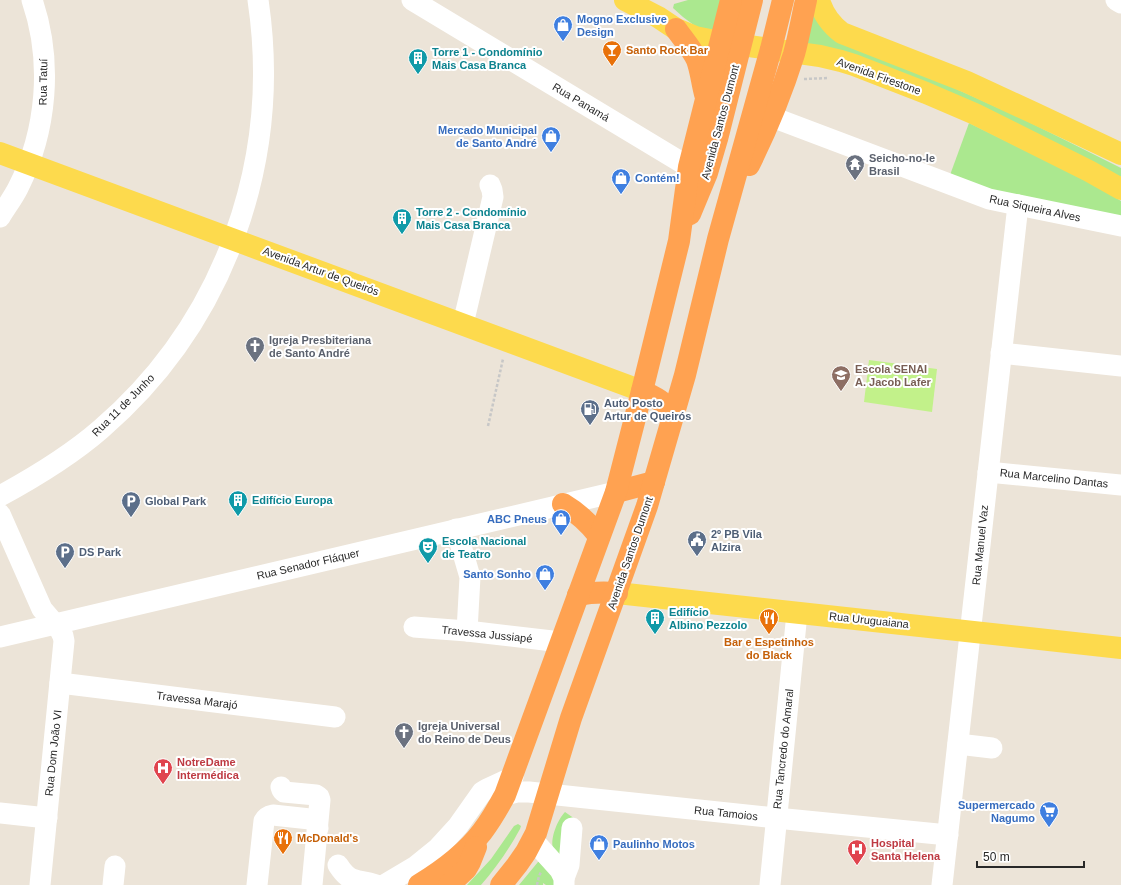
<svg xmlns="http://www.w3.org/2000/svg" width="1121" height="885" font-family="Helvetica,sans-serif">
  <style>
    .green { fill: #abe88f }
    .pitch { fill: #c2f18a }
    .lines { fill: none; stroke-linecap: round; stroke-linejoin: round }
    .path { stroke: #c7c7c7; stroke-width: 2.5; stroke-dasharray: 3 2; stroke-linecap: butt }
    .minor { stroke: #fff; stroke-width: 21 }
    .major { stroke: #fdda4d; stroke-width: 22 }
    .highway { stroke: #ffa251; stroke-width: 22 }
    .labels { text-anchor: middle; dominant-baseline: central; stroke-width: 4; stroke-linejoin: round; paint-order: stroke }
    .shop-label { font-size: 11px; font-weight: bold; fill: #366cbe; stroke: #fff; text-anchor: end }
    .food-label { font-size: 11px; font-weight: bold; fill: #c56008; stroke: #fff; text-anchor: start }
    .culture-label { font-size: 11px; font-weight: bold; fill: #0d838f; stroke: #fff; text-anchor: start }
    .street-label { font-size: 11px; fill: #282828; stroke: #fff }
    .worship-label { font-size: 11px; font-weight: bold; fill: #5b616d; stroke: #fff; text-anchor: start }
    .education-label { font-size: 11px; font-weight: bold; fill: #785e54; stroke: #fff; text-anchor: start }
    .service-label { font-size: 11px; font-weight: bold; fill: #4e5e75; stroke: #fff; text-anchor: start }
    .health-label { font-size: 11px; font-weight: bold; fill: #be3a42; stroke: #fff; text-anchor: start }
  </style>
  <rect width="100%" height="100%" fill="#ece4d8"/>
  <g class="green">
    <polygon points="688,0 721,0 713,32 695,26 683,17 673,8 674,4"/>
    <polygon points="811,14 943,83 1025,120 1121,168 1121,177 804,45"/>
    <polygon points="969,123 1098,186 1121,201 1121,219 1004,194 950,175"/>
    <path d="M 565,812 L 575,819 L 565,862 C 561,858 555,853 553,848 C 550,838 558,819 565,812 Z"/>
    <path d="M 518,824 L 521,826 L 520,829 C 509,849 496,868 481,885 L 467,885 L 491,859 L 514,826 Z"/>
    <polygon points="538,862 539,862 553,874 555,885 546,885 543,883 543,885 519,885"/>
  </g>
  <polygon class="pitch" points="869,360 937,369 932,412 864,402"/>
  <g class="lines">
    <g class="path">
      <polyline points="804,79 829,78"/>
      <polyline points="488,426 503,359"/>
      <polyline points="537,885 539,876 541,872"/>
    </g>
    <g class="minor">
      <polyline points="412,0 689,167"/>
      <polyline points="1116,0 1121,3"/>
      <polyline points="772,117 989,199 1121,226"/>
      <path d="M 0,217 C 6,207 13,198 18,188 C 47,131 53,61 32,0"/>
      <polyline points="463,324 493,197 492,190 490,185"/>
      <polyline points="1001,353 1121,366"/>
      <polyline points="988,472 1121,485"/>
      <path d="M 0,496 C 35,477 70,456 101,429 C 225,322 282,161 258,0"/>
      <polyline points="0,514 42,609 60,630 63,636 64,641 40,885"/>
      <polyline points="456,529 470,577 467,631"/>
      <polyline points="414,627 467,631 561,642"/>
      <polyline points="0,637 616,492"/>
      <polyline points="60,683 335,717"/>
      <polyline points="958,744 992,748"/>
      <polyline points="281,787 282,790 284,792 316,795 319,797 320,800 312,885"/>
      <polyline points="505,795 517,792 529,792 776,818 948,835"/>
      <polyline points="0,813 47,818"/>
      <polyline points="533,840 560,870 564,878 564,885"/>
      <path d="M 338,865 C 351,885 356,878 376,885"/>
      <polyline points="564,878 569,865 572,828"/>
      <polyline points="113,885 115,866"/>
      <path d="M 257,885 L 264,821 C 266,817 268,816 273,815 L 310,819 L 314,821 L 318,828"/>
      <polyline points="384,885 416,866 437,849 458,826 482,792 487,789 513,777"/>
      <polyline points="770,885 797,613"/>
      <polyline points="942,885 1018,205"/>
    </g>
    <g class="major">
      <polyline points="625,0 658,17 676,29 695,37 720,42 820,56 841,61 854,65 926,93 975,114 1089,171 1121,189"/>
      <path d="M 819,0 C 823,14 830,24 842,33 L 967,82 L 1032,112 L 1121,154"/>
      <polyline points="0,153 642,391"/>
      <polyline points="617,593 1121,648"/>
    </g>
    <g class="highway">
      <path d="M 676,29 C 683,39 692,49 697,60 C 701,71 702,83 705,94"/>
      <path d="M 749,165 C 767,129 782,92 794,54 C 799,36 802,18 806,0"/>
      <polyline points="690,214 707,173 717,139 752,0"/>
      <path d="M 642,391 C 656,398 666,401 672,417"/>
      <polyline points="616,492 654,482"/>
      <path d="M 563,504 C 578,513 589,523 599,536"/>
      <path d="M 578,595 C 592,592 603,592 617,593"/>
      <path d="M 419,885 C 442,871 466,853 482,832 C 491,820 498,808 505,795 L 616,492 L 642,391 L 679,241 L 689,167 L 731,0"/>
      <polyline points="449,885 466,869 470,862 476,847"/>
      <polyline points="501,885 517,865 526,852 536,833 571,718 647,506 685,375 718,239 771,49 783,0"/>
    </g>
  </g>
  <defs>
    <symbol id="shop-pin" viewBox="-11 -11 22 30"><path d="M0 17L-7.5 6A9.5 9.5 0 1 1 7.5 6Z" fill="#3f7fe0" stroke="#fff"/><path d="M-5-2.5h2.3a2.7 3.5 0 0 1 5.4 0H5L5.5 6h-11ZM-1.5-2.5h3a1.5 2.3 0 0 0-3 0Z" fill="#fff"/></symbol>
    <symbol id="bar-pin" viewBox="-11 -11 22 30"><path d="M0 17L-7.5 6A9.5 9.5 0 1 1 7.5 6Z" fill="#e8710a" stroke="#fff"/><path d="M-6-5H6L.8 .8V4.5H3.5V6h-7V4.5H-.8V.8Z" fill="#fff"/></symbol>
    <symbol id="building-pin" viewBox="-11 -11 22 30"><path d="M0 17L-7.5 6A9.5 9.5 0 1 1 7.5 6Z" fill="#0f9aa8" stroke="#fff"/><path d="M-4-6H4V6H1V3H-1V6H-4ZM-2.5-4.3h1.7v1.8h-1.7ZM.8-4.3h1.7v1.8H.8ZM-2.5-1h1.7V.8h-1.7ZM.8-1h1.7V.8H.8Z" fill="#fff"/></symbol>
    <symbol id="temple-pin" viewBox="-11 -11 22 30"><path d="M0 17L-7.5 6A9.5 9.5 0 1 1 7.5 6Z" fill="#6b7280" stroke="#fff"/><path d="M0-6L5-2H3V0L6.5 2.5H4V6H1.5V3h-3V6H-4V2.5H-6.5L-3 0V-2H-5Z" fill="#fff"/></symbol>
    <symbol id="church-pin" viewBox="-11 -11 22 30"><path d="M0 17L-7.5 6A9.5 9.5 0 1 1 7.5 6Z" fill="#6b7280" stroke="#fff"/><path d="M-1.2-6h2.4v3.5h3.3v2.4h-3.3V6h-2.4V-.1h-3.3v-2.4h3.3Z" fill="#fff"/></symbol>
    <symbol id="university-pin" viewBox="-11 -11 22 30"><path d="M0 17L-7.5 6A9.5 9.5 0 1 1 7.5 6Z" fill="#8d6e63" stroke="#fff"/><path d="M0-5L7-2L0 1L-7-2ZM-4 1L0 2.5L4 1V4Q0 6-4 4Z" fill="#fff"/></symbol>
    <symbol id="fuel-pin" viewBox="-11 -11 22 30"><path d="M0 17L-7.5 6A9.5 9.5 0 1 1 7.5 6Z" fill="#5c6f8a" stroke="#fff"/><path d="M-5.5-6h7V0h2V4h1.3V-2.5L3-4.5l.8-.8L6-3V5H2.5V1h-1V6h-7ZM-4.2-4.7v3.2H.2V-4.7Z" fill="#fff"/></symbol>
    <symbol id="parking-pin" viewBox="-11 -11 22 30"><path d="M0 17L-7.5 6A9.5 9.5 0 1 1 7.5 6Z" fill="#5c6f8a" stroke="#fff"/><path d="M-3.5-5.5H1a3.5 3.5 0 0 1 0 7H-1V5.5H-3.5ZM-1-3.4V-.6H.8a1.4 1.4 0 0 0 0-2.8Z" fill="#fff"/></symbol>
    <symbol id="civic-pin" viewBox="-11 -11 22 30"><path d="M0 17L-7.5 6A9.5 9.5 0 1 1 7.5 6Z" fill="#5c6f8a" stroke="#fff"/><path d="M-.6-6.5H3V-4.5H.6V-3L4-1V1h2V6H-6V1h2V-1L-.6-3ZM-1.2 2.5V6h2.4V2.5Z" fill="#fff"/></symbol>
    <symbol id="theatre-pin" viewBox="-11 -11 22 30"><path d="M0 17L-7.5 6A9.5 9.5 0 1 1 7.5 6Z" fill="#0f9aa8" stroke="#fff"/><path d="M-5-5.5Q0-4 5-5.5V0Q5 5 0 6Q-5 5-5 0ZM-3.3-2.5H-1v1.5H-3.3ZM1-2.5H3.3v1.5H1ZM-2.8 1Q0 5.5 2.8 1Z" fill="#fff"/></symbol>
    <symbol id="restaurant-pin" viewBox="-11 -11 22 30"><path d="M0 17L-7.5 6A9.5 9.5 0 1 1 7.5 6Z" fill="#e8710a" stroke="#fff"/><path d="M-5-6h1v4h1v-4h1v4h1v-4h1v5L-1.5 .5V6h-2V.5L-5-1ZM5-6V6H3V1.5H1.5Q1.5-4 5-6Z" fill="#fff"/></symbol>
    <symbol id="hospital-pin" viewBox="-11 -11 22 30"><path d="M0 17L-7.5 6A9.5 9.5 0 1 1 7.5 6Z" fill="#e0444e" stroke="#fff"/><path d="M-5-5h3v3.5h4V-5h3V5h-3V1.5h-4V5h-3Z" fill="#fff"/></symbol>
    <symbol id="supermarket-pin" viewBox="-11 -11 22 30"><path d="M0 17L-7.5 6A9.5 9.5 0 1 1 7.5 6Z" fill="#3f7fe0" stroke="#fff"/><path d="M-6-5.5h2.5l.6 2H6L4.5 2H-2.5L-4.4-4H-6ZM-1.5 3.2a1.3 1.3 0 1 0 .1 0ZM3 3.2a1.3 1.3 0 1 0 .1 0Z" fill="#fff"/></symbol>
  </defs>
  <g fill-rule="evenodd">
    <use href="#shop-pin" x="552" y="14" width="22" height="30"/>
    <use href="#bar-pin" x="601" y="39" width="22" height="30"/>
    <use href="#building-pin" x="407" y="47" width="22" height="30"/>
    <use href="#shop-pin" x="540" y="125" width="22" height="30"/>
    <use href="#temple-pin" x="844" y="153" width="22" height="30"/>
    <use href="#shop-pin" x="610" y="167" width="22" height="30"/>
    <use href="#building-pin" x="391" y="207" width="22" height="30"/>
    <use href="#church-pin" x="244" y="335" width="22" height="30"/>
    <use href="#university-pin" x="830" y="364" width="22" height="30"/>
    <use href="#fuel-pin" x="579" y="398" width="22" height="30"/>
    <use href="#building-pin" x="227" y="489" width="22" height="30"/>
    <use href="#parking-pin" x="120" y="490" width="22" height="30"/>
    <use href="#shop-pin" x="550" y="508" width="22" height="30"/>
    <use href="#civic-pin" x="686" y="529" width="22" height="30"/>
    <use href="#theatre-pin" x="417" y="536" width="22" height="30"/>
    <use href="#parking-pin" x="54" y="541" width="22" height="30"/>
    <use href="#shop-pin" x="534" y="563" width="22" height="30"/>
    <use href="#building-pin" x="644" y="607" width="22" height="30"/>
    <use href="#restaurant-pin" x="758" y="607" width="22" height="30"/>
    <use href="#church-pin" x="393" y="721" width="22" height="30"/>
    <use href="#hospital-pin" x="152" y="757" width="22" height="30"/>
    <use href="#supermarket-pin" x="1038" y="800" width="22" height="30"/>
    <use href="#restaurant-pin" x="272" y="827" width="22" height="30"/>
    <use href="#shop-pin" x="588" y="833" width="22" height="30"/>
    <use href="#hospital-pin" x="846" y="838" width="22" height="30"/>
  </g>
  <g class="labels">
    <g class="shop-label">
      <text x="577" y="19" text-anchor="start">Mogno Exclusive<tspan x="577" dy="13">Design</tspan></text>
      <text x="537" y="130">Mercado Municipal<tspan x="537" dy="13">de Santo André</tspan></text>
      <text x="635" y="178" text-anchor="start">Contém!</text>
      <text x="547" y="519">ABC Pneus</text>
      <text x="531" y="574">Santo Sonho</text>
      <text x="1035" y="805">Supermercado<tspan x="1035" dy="13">Nagumo</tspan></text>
      <text x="613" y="844" text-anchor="start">Paulinho Motos</text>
    </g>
    <g class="food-label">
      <text x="626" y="50">Santo Rock Bar</text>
      <text x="769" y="642" text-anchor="middle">Bar e Espetinhos<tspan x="769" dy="13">do Black</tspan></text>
      <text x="297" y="838">McDonald's</text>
    </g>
    <g class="culture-label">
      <text x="432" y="52">Torre 1 - Condomínio<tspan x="432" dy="13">Mais Casa Branca</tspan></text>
      <text x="416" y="212">Torre 2 - Condomínio<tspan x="416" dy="13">Mais Casa Branca</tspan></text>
      <text x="252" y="500">Edifício Europa</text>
      <text x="442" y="541">Escola Nacional<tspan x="442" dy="13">de Teatro</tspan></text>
      <text x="669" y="612">Edifício<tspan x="669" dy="13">Albino Pezzolo</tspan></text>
    </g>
    <g class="street-label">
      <text transform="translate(879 76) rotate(20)">Avenida Firestone</text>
      <text transform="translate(43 82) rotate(-89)">Rua Tatuí</text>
      <text transform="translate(581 102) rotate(31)">Rua Panamá</text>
      <text transform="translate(720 122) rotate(-75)">Avenida Santos Dumont</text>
      <text transform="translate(1035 208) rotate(12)">Rua Siqueira Alves</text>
      <text transform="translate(321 271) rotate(20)">Avenida Artur de Queirós</text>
      <text transform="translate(123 405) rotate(-45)">Rua 11 de Junho</text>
      <text transform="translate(1054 478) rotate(6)">Rua Marcelino Dantas</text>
      <text transform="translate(980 545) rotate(-84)">Rua Manuel Vaz</text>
      <text transform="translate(630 553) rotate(-71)">Avenida Santos Dumont</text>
      <text transform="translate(308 564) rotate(-13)">Rua Senador Fláquer</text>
      <text transform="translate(869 620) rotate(6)">Rua Uruguaiana</text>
      <text transform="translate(487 634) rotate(6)">Travessa Jussiapé</text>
      <text transform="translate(197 700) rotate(7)">Travessa Marajó</text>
      <text transform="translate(783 749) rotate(-84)">Rua Tancredo do Amaral</text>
      <text transform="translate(53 753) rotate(-84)">Rua Dom João VI</text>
      <text transform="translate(726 813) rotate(6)">Rua Tamoios</text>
    </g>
    <g class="worship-label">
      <text x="869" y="158">Seicho-no-Ie<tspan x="869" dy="13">Brasil</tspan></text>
      <text x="269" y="340">Igreja Presbiteriana<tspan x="269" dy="13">de Santo André</tspan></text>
      <text x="418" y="726">Igreja Universal<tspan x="418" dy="13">do Reino de Deus</tspan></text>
    </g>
    <g class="education-label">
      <text x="855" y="369">Escola SENAI<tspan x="855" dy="13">A. Jacob Lafer</tspan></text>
    </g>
    <g class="service-label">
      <text x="604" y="403">Auto Posto<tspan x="604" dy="13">Artur de Queirós</tspan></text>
      <text x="145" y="501">Global Park</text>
      <text x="711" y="534">2º PB Vila<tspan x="711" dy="13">Alzira</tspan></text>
      <text x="79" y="552">DS Park</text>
    </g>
    <g class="health-label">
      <text x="177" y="762">NotreDame<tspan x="177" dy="13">Intermédica</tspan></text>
      <text x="871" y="843">Hospital<tspan x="871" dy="13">Santa Helena</tspan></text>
    </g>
  </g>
  <path d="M977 861v6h107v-6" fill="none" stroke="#282828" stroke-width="2"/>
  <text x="983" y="861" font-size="12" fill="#282828" stroke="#ffffff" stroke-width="3" paint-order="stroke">50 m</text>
</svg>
